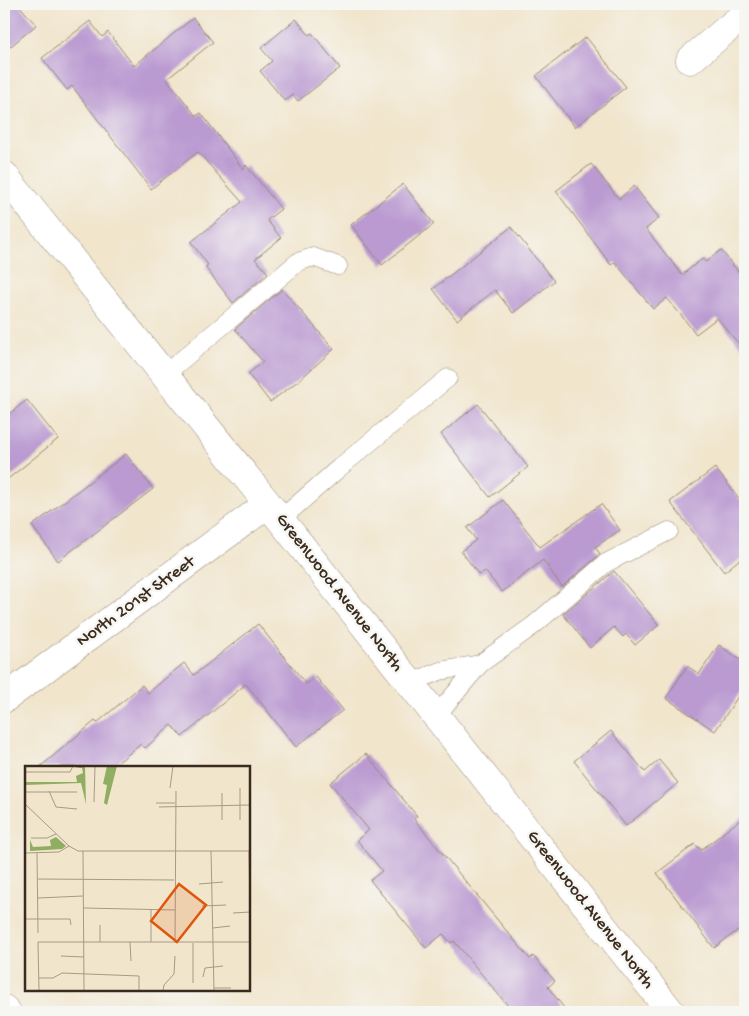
<svg xmlns="http://www.w3.org/2000/svg" width="749" height="1016" font-family="'Gochi Hand',sans-serif">
  <style>
    .building { fill: #ba9ad1 }
    .lines { fill: none; stroke-linecap: round; stroke-linejoin: round }
    .lane-casing { stroke: #968875; stroke-width: 19 }
    .street-casing { stroke: #968875; stroke-width: 29 }
    .lane { stroke: #fff; stroke-width: 18 }
    .street { stroke: #fff; stroke-width: 28 }
    .labels { text-anchor: middle; dominant-baseline: central; stroke-width: 5; stroke-linejoin: round; paint-order: stroke }
    .street-label { font-size: 18px; fill: #3b2a1e; stroke: #f6f6f2 }
    .inset-road { fill: none; stroke: #a89a86; stroke-width: 1 }
    .view { fill: #df570d; fill-opacity: 0.15; stroke: #df570d; stroke-width: 2.5 }
    .inset-edge { fill: none; stroke: #3b2a1e; stroke-width: 2.5 }
  </style>
  <rect width="100%" height="100%" fill="#f6f6f2"/>
  <filter id="ink" filterUnits="userSpaceOnUse"><feTurbulence type="fractalNoise" baseFrequency=".02" numOctaves="2"/><feDisplacementMap in="SourceGraphic" scale="10" xChannelSelector="R" yChannelSelector="G"/><feConvolveMatrix kernelMatrix="1 2 1 2 8 2 1 2 1" color-interpolation-filters="sRGB"/></filter>
  <filter id="wash" filterUnits="userSpaceOnUse"><feTurbulence type="fractalNoise" baseFrequency=".0096" numOctaves="4" result="noise"/><feDisplacementMap in="SourceGraphic" scale="20" xChannelSelector="R" yChannelSelector="G"/><feGaussianBlur stdDeviation="1.12" result="paint"/><feColorMatrix in="noise" values="0 0 0 0 0 0 0 0 0 0 0 0 0 0 0 0 0 1.4 0 .05"/><feComposite in="paint" operator="in"/></filter>
  <g filter="url(#wash)">
    <rect width="100%" height="100%" fill="#f1e5cc"/>
    <g id="blocks">
      <g class="building">
        <polygon points="4,4 18,4 36,25 4,52"/>
        <polygon points="193,18 213,42 167,79 196,116 201,113 243,169 246,165 281,209 267,220 281,238 255,259 268,273 233,303 205,267 208,265 191,242 242,202 198,152 151,189 72,86 67,90 42,58 90,21 102,37 108,32 134,66"/>
        <polygon points="296,19 309,35 312,33 340,68 298,101 293,95 285,101 260,71 272,61 261,48"/>
        <polygon points="586,37 626,87 575,127 536,76"/>
        <polygon points="591,164 619,199 634,186 659,218 646,229 682,275 702,259 706,262 721,250 745,280 745,351 717,318 696,334 667,298 653,309 615,262 611,265 556,191"/>
        <polygon points="403,184 434,224 382,265 351,225"/>
        <polygon points="511,227 554,281 513,313 495,290 457,320 433,289"/>
        <polygon points="282,289 334,349 298,381 270,402 248,374 263,362 235,329"/>
        <polygon points="27,400 58,439 4,482 4,418"/>
        <polygon points="478,404 528,467 490,497 441,434"/>
        <polygon points="126,454 153,489 58,561 32,526"/>
        <polygon points="715,468 745,506 745,555 724,572 670,502"/>
        <polygon points="503,500 540,547 601,504 620,530 595,547 600,554 562,587 543,560 502,592 485,571 479,575 461,551 476,540 467,528"/>
        <polygon points="614,571 659,625 635,645 626,634 623,637 614,627 590,648 563,614"/>
        <polygon points="258,624 306,684 316,677 343,710 296,747 246,684 182,737 172,725 145,748 141,744 112,767 40,767 95,721 97,723 142,685 148,693 184,663 194,675"/>
        <polygon points="719,645 745,663 745,686 715,731 666,698 687,666 699,674"/>
        <polygon points="611,731 645,772 659,760 678,783 626,826 574,761"/>
        <polygon points="366,754 417,816 414,819 490,911 530,959 533,956 555,981 548,987 567,1012 513,1012 454,941 451,943 443,934 426,948 370,880 382,871 357,840 369,830 330,783"/>
        <polygon points="745,816 745,925 714,948 657,873 695,844 701,850"/>
      </g>
    </g>
  </g>
  <g filter="url(#ink)">
    <use href="#blocks" fill-opacity="0" stroke="#968875" stroke-width="1"/>
    <g class="lines">
      <defs>
        <g id="lane">
          <polyline points="164,375 298,262 313,257 338,266"/>
          <polyline points="281,519 339,468 448,378"/>
          <polyline points="410,683 440,671 480,664"/>
          <polyline points="436,716 480,664 534,625 606,563 669,531"/>
        </g>
        <g id="street">
          <polyline points="690,60 745,14"/>
          <polyline points="4,175 268,504 671,1012"/>
          <polyline points="4,699 268,504"/>
          <polyline points="4,1009 7,1012"/>
        </g>
      </defs>
      <use href="#lane" class="lane-casing"/>
      <use href="#street" class="street-casing"/>
      <use href="#lane" class="lane"/>
      <use href="#street" class="street"/>
    </g>
  </g>
  <g class="labels">
    <g class="street-label">
      <text transform="translate(339 593) rotate(52)">Greenwood Avenue North</text>
      <text transform="translate(136 602) rotate(-36)">North 201st Street</text>
      <text transform="translate(590 910) rotate(52)">Greenwood Avenue North</text>
    </g>
  </g>
  <g transform="translate(25 766)">
    <rect width="225" height="225" fill="#f1e5cc"/>
    <path d="M 60,0 L 61,38 L 56,17 L 0,19 L 0,16 L 52,16 L 51,10 L 58,7 L 57,2 L 50,2 ZM 82,0 L 92,0 L 82,39 L 79,37 L 82,19 L 78,18 ZM 31,71 L 41,80 L 37,83 L 5,85 L 5,74 L 8,81 L 26,80 L 25,74 Z" fill="#8fae61"/>
    <path class="inset-road" d="M 0,6 L 45,6 L 48,0M 145,22 L 148,0M 215,22 L 215,54M 24,25 L 31,41 L 52,43M 0,26 L 52,26M 69,36 L 70,0M 131,37 L 150,37M 0,38 L 44,80 L 53,85 L 225,85M 134,41 L 225,39M 197,54 L 197,27M 6,72 L 22,72 L 31,68M 58,85 L 59,225M 186,85 L 189,225M 224,85 L 225,141M 0,87 L 34,86 L 44,80M 12,87 L 13,167M 13,113 L 149,114M 174,118 L 198,116M 13,132 L 58,130M 177,140 L 201,139M 59,142 L 150,144M 126,143 L 126,176M 208,147 L 225,146M 0,153 L 45,153 L 46,159M 75,159 L 75,176M 188,162 L 205,160M 105,176 L 106,195M 150,177 L 151,25M 168,177 L 168,217M 36,190 L 59,191M 178,211 L 180,202 L 198,200M 14,212 L 28,212 L 37,207 L 114,210 L 114,225M 189,222 L 206,222M 14,225 L 13,176 L 225,176M 138,225 L 139,219 L 149,208 L 150,190"/>
    <path class="view" d="M 154,118 L 181,139 L 152,176 L 126,155 Z"/>
    <rect width="225" height="225" class="inset-edge"/>
  </g>
  <rect width="749" height="1016" fill="none" stroke="#f6f6f2" stroke-width="20"/>
</svg>
